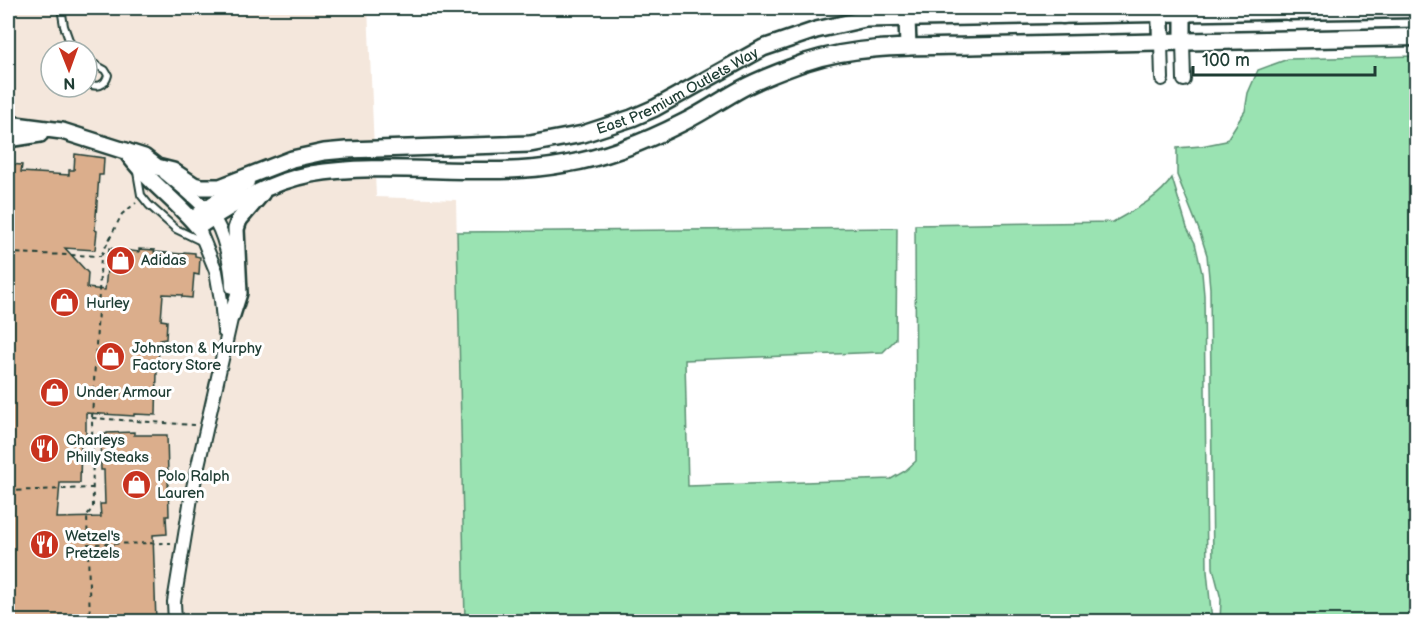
<svg xmlns="http://www.w3.org/2000/svg" width="1424" height="629" font-family="'Balsamiq Sans',sans-serif">
  <style>
    .built { fill: #f4e7dc; fill-rule: evenodd }
    .green { fill: #9ae3b2; stroke: #5c9073; stroke-width: 1.5 }
    .building { fill: #dbae8c; stroke: #1f3d34; stroke-width: 1.5 }
    .lines { fill: none; stroke-linecap: round; stroke-linejoin: round }
    .service-casing { stroke: #1f3d34; stroke-width: 10 }
    .minor-casing { stroke: #1f3d34; stroke-width: 16 }
    .tertiary-casing { stroke: #1f3d34; stroke-width: 20 }
    .secondary-casing { stroke: #1f3d34; stroke-width: 21 }
    .path { stroke: #1f3d34; stroke-width: 2; stroke-dasharray: 4.5 4.5; stroke-linecap: butt }
    .service { stroke: #fff; stroke-width: 6 }
    .minor { stroke: #fff; stroke-width: 12 }
    .tertiary { stroke: #fff; stroke-width: 15 }
    .secondary { stroke: #fff; stroke-width: 16 }
    .labels { text-anchor: middle; dominant-baseline: central; stroke-width: 6; stroke-linejoin: round; paint-order: stroke }
    .street-label { font-size: 15px; fill: #1f3d34; stroke: #fff }
    .poi-label { font-size: 15px; fill: #1f3d34; stroke: #fff; text-anchor: start }
  </style>
  <rect width="100%" height="100%" fill="#fff"/>
  <filter id="ink" filterUnits="userSpaceOnUse"><feTurbulence type="fractalNoise" baseFrequency=".0167" numOctaves="2"/><feDisplacementMap in="SourceGraphic" scale="12" xChannelSelector="R" yChannelSelector="G"/><feConvolveMatrix kernelMatrix="1 2 1 2 8 2 1 2 1" color-interpolation-filters="sRGB"/></filter>
  <g filter="url(#ink)">
    <path class="built" d="M 8,8 L 368,8 L 376,197 L 456,200 L 465,621 L 8,621 ZM 51,51 L 87,51 L 87,87 L 51,87 Z"/>
    <g class="green">
      <polygon points="1416,56 1416,621 1220,621 1221,599 1213,568 1210,288 1207,255 1199,230 1177,175 1177,148 1201,146 1226,141 1245,111 1248,93 1258,70 1288,59"/>
      <path d="M 1172,178 L 1187,228 L 1195,243 L 1202,273 L 1204,295 L 1207,571 L 1212,621 L 465,621 L 457,232 L 897,228 L 896,339 L 883,352 L 685,360 L 688,486 L 891,479 L 905,471 L 916,461 L 915,225 L 1113,222 C 1134,210 1159,198 1172,178 Z"/>
    </g>
    <polygon class="building" points="75,154 104,158 103,175 99,175 95,230 97,231 95,250 65,248 88,273 87,288 105,290 109,248 139,252 139,249 155,250 154,252 183,254 184,252 195,253 195,256 200,257 199,275 194,274 192,298 182,297 182,295 163,294 161,320 167,321 166,339 160,340 157,371 156,415 134,414 134,416 86,413 86,438 81,438 80,483 60,483 57,518 101,517 100,504 105,504 104,470 101,470 100,434 107,434 107,433 134,432 134,435 167,435 169,516 166,516 167,534 153,535 156,621 8,621 8,164 22,165 21,172 69,175 69,170 74,170"/>
    <g class="lines">
      <defs>
        <g id="service">
          <polyline points="61,8 64,26 73,51"/>
          <path d="M 87,60 L 105,70 L 108,75 C 105,87 97,87 87,84"/>
          <polyline points="137,172 141,195 149,205 176,229 201,241"/>
        </g>
        <g id="minor">
          <polyline points="1183,41 1184,80"/>
          <polyline points="1161,42 1162,79"/>
          <path d="M 165,173 C 181,186 198,199 211,215 C 224,230 232,268 232,287"/>
          <polyline points="191,219 212,203 248,182"/>
          <polyline points="198,227 216,271 221,300 224,331"/>
          <polyline points="175,622 174,602 192,492 232,315 232,308"/>
        </g>
        <g id="tertiary">
          <polyline points="1183,8 1183,41"/>
          <polyline points="907,18 908,47"/>
          <path id="s1" d="M 8,124 L 62,131 L 144,157 L 157,167 L 173,171 L 194,185 L 201,187 L 220,187 L 292,159 L 324,152 L 346,150 L 530,144 L 583,134 L 632,118 L 655,108 L 763,48 L 816,30 L 865,19 L 1289,11"/>
          <polyline points="8,139 40,134"/>
          <path d="M 126,151 C 146,180 176,200 198,227 C 233,204 269,182 311,174 C 395,160 482,180 566,164 C 608,157 647,141 684,122 C 704,112 721,100 741,89 C 761,78 784,70 806,62 C 858,45 916,47 970,46 C 1033,45 1097,43 1161,42"/>
          <polyline points="232,315 239,293 236,229 239,220 262,193"/>
        </g>
        <g id="secondary">
          <polyline points="1160,8 1161,42 1416,37"/>
          <polyline points="1281,8 1289,11 1416,9"/>
          <polyline points="1063,15 1079,8"/>
        </g>
      </defs>
      <use href="#service" class="service-casing"/>
      <use href="#minor" class="minor-casing"/>
      <use href="#tertiary" class="tertiary-casing"/>
      <use href="#secondary" class="secondary-casing"/>
      <g class="path">
        <polyline points="8,253 101,256"/>
        <polyline points="92,418 194,425"/>
        <polyline points="8,491 92,488"/>
        <polyline points="87,544 171,543"/>
        <polyline points="90,622 87,515 93,508 92,418 101,256 122,214 136,203"/>
      </g>
      <use href="#service" class="service"/>
      <use href="#minor" class="minor"/>
      <use href="#tertiary" class="tertiary"/>
      <use href="#secondary" class="secondary"/>
    </g>
  </g>
  <defs>
    <symbol id="shop-disc" viewBox="-11 -11 22 22"><circle r="9.5" fill="#c8321e" stroke="#fff"/><path d="M-5-2.5h2.3a2.7 3.5 0 0 1 5.4 0H5L5.5 6h-11ZM-1.5-2.5h3a1.5 2.3 0 0 0-3 0Z" fill="#fff"/></symbol>
    <symbol id="restaurant-disc" viewBox="-11 -11 22 22"><circle r="9.5" fill="#c8321e" stroke="#fff"/><path d="M-5-6h1v4h1v-4h1v4h1v-4h1v5L-1.5 .5V6h-2V.5L-5-1ZM5-6V6H3V1.5H1.5Q1.5-4 5-6Z" fill="#fff"/></symbol>
  </defs>
  <g fill-rule="evenodd">
    <use href="#shop-disc" x="104" y="244" width="33" height="33"/>
    <use href="#shop-disc" x="48" y="286" width="33" height="33"/>
    <use href="#shop-disc" x="94" y="340" width="33" height="33"/>
    <use href="#shop-disc" x="38" y="376" width="33" height="33"/>
    <use href="#restaurant-disc" x="28" y="432" width="33" height="33"/>
    <use href="#shop-disc" x="120" y="468" width="33" height="33"/>
    <use href="#restaurant-disc" x="28" y="528" width="33" height="33"/>
  </g>
  <g class="labels">
    <g class="street-label">
      <text stroke="none"><textPath href="#s1" startOffset="699">East Premium Outlets Way</textPath></text>
    </g>
    <g class="poi-label">
      <text x="141" y="260">Adidas</text>
      <text x="86" y="303">Hurley</text>
      <text x="132" y="348">Johnston &amp; Murphy<tspan x="132" dy="17">Factory Store</tspan></text>
      <text x="76" y="392">Under Armour</text>
      <text x="66" y="440">Charleys<tspan x="66" dy="17">Philly Steaks</tspan></text>
      <text x="157" y="476">Polo Ralph<tspan x="157" dy="17">Lauren</tspan></text>
      <text x="65" y="536">Wetzel's<tspan x="65" dy="17">Pretzels</tspan></text>
    </g>
  </g>
  <rect width="1424" height="629" fill="none" stroke="#fff" stroke-width="30"/>
  <rect x="15" y="15" width="1394" height="599" fill="none" stroke="#1f3d34" stroke-width="2" filter="url(#ink)"/>
  <g transform="translate(69 69) rotate(179)"><circle r="28" fill="#ffffff" stroke="#a5b1ae" stroke-width="1.5"/>
  <path d="M0-4.5L10 22L0 15L-10 22Z" fill="#c8321e"/>
  <text y="-9" font-size="16" font-weight="bold" text-anchor="middle" fill="#1f3d34">N</text>
  </g>
  <path d="M1193 66v9h182v-9" fill="none" stroke="#1f3d34" stroke-width="3"/>
  <text x="1202" y="66" font-size="18" fill="#1f3d34" stroke="#ffffff" stroke-width="4.5" paint-order="stroke">100 m</text>
</svg>
